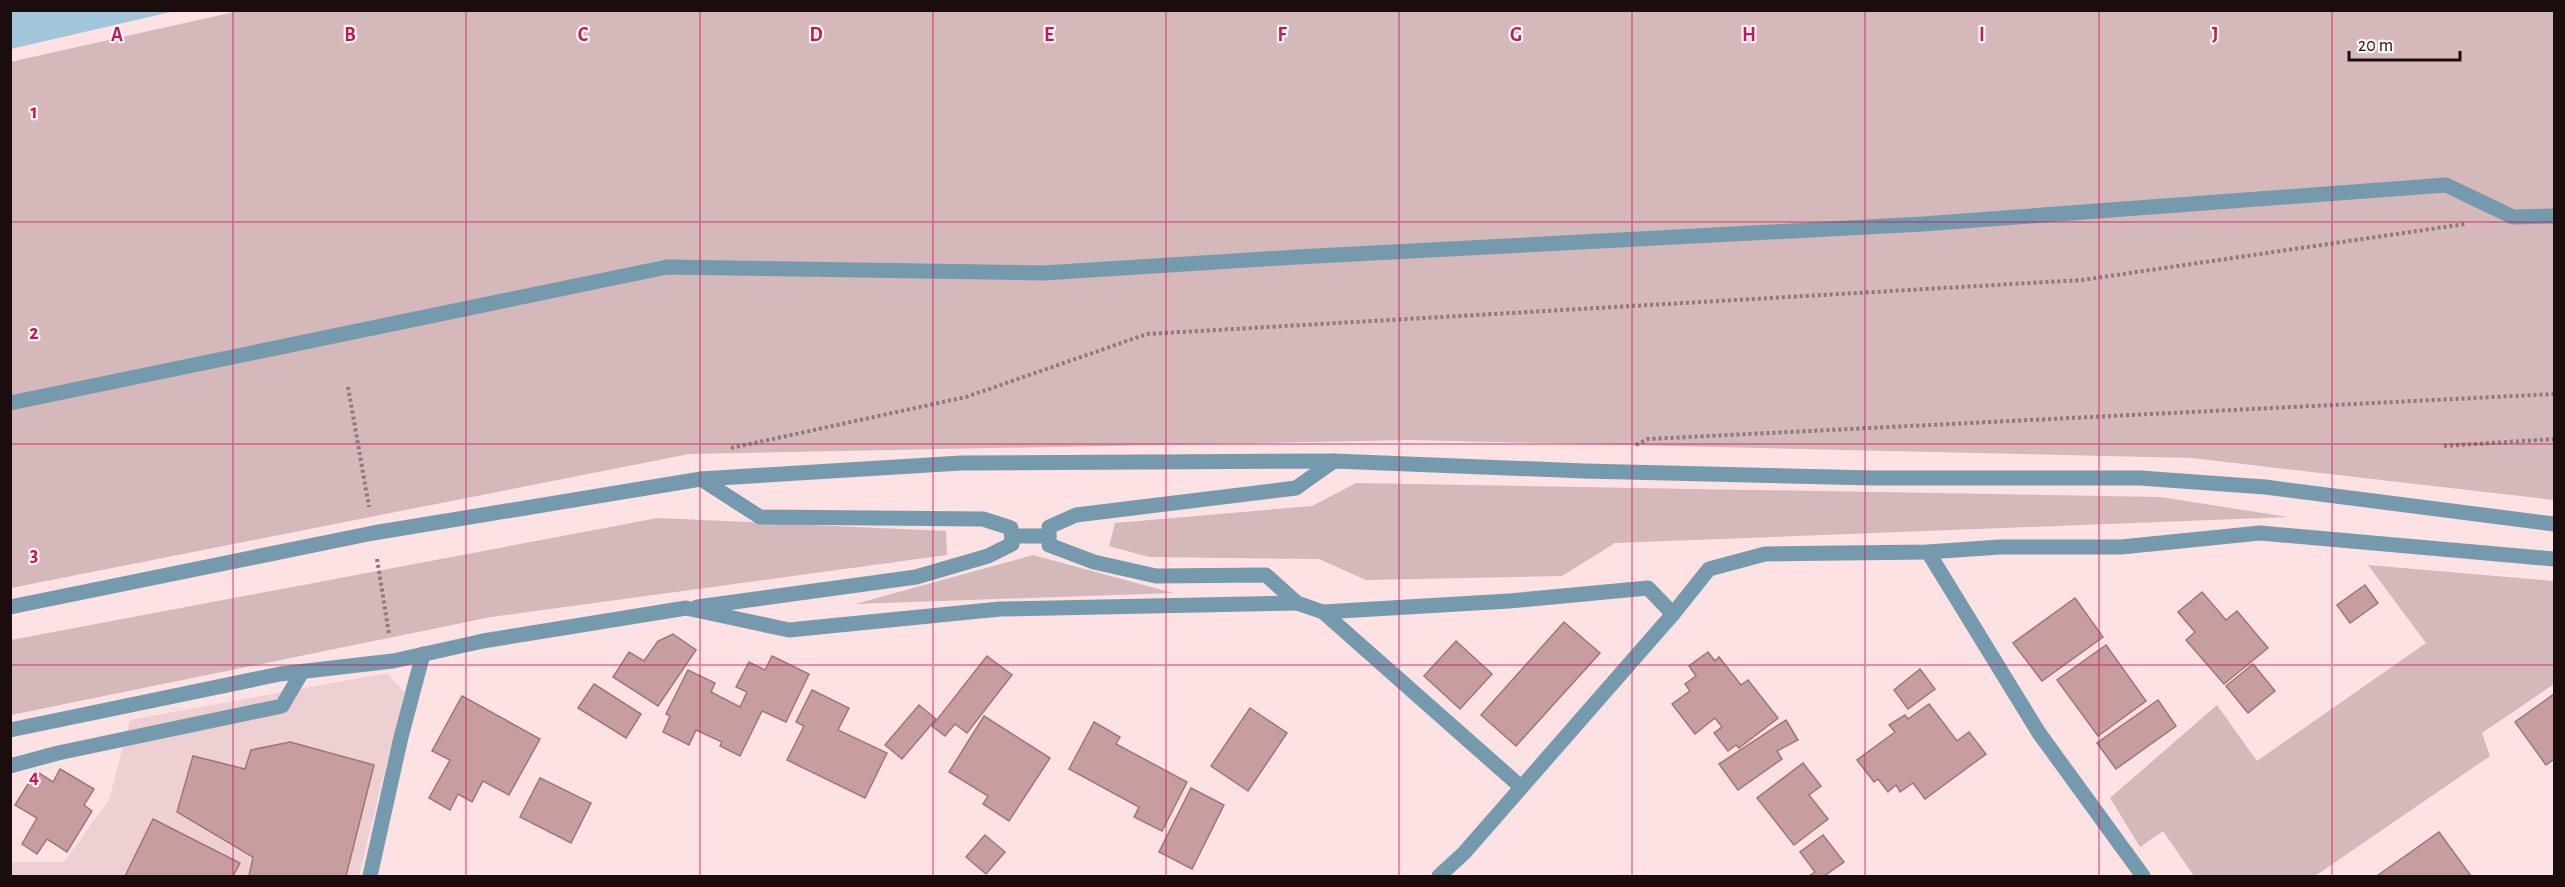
<svg xmlns="http://www.w3.org/2000/svg" width="2565" height="887" font-family="'Alegreya Sans',sans-serif">
  <style>
    .built { fill: #efd0d2 }
    .green { fill: #d4b8ba }
    .water { fill: #a1c6da }
    .building { fill: #c79da0; stroke: #9e7679; stroke-width: 1.5 }
    .lines { fill: none; stroke-linecap: round; stroke-linejoin: round }
    .path { stroke: #8f797b; stroke-width: 4; stroke-dasharray: 3 3; stroke-linecap: butt }
    .minor { stroke: #769aad; stroke-width: 15 }
    .grid { fill: none; stroke: #c2185b; stroke-width: 1.5; stroke-opacity: 0.55 }
    .grid-label { font-size: 20px; text-anchor: middle; font-weight: bold; fill: #c2185b; stroke: #fdf4f4; stroke-width: 4.5; stroke-linejoin: round; paint-order: stroke }
  </style>
  <rect width="100%" height="100%" fill="#fde1e3"/>
  <polygon class="built" points="387,673 404,692 359,876 11,876 11,862 64,862 109,800 130,720"/>
  <g class="green">
    <polygon points="243,10 2554,11 2554,500 2192,458 1410,440 689,454 11,588 10,62"/>
    <polygon points="1356,483 2160,497 2288,517 1615,543 1562,576 1366,580 1319,559 1149,557 1109,546 1115,523 1312,506"/>
    <polygon points="658,518 946,531 947,555 491,617 11,715 11,640"/>
    <polygon points="1033,555 1173,593 855,604"/>
    <polygon points="2368,565 2554,581 2554,684 2482,733 2490,756 2315,876 2194,876 2163,831 2140,847 2110,798 2217,705 2257,761 2426,643"/>
  </g>
  <polygon class="water" points="10,11 11,10 175,11 11,49"/>
  <g class="building">
    <polygon points="2365,585 2378,603 2350,623 2337,605"/>
    <polygon points="2202,592 2226,620 2237,611 2268,648 2224,684 2186,640 2195,632 2178,612"/>
    <polygon points="2075,598 2103,637 2042,681 2013,643"/>
    <polygon points="1564,622 1600,653 1516,746 1481,715"/>
    <polygon points="673,634 696,650 658,706 613,677 629,652 644,661 658,641"/>
    <polygon points="1456,641 1492,674 1460,709 1424,676"/>
    <polygon points="2106,645 2146,701 2098,736 2057,680"/>
    <polygon points="1708,652 1715,661 1719,657 1741,685 1748,680 1778,718 1739,748 1736,745 1728,751 1714,733 1722,727 1715,718 1695,734 1672,704 1690,691 1685,684 1696,676 1689,666"/>
    <polygon points="772,656 809,674 786,722 762,711 740,756 720,746 722,742 696,730 689,745 663,732 670,716 666,714 688,670 715,683 711,692 740,707 747,692 736,687 749,662 765,670"/>
    <polygon points="987,656 1012,675 967,733 955,724 945,736 932,726"/>
    <polygon points="2253,664 2275,691 2248,713 2226,686"/>
    <polygon points="1920,669 1935,689 1908,709 1894,690"/>
    <polygon points="594,684 641,714 626,738 578,708"/>
    <polygon points="812,690 849,708 838,730 887,753 865,798 787,760 804,726 796,722"/>
    <polygon points="2554,694 2554,759 2546,765 2515,722"/>
    <polygon points="462,696 540,739 509,795 483,781 472,802 458,794 450,810 429,798 450,760 432,751"/>
    <polygon points="2158,700 2176,726 2116,769 2097,743"/>
    <polygon points="1929,704 1957,741 1969,732 1986,754 1925,799 1913,783 1900,792 1896,785 1888,792 1878,779 1874,782 1857,760 1895,732 1889,725 1905,715 1908,719"/>
    <polygon points="919,705 936,719 902,759 885,745"/>
    <polygon points="1250,708 1287,733 1248,791 1211,766"/>
    <polygon points="984,716 1050,758 1009,821 983,804 988,796 949,772"/>
    <polygon points="1786,720 1798,740 1777,751 1782,759 1738,790 1719,764"/>
    <polygon points="1094,722 1120,737 1116,744 1187,782 1162,831 1134,817 1139,807 1069,769"/>
    <polygon points="290,742 374,765 346,876 249,876 253,857 177,812 193,756 245,769 251,750"/>
    <polygon points="1803,763 1821,786 1809,795 1828,819 1794,845 1757,798"/>
    <polygon points="60,769 94,789 84,805 92,811 67,852 47,839 37,854 22,844 37,818 15,805 36,771 53,782"/>
    <polygon points="540,778 591,803 571,843 520,817"/>
    <polygon points="1191,788 1224,805 1192,869 1159,852"/>
    <polygon points="153,819 240,863 233,876 125,876"/>
    <polygon points="2439,832 2471,876 2377,876"/>
    <polygon points="985,835 1005,852 986,874 966,857"/>
    <polygon points="1823,835 1844,862 1824,876 1809,876 1815,872 1800,852"/>
  </g>
  <g class="lines">
    <g class="path">
      <polyline points="348,387 369,507"/>
      <polyline points="1636,445 1648,439 2554,394"/>
      <polyline points="2444,446 2554,439"/>
      <polyline points="731,448 966,397 1147,334 2082,280 2465,224"/>
      <polyline points="377,559 389,634"/>
    </g>
    <g class="minor">
      <polyline points="10,403 667,267 1043,273 1297,257 1923,224 2446,185 2513,217 2554,216"/>
      <polyline points="1334,461 1296,488 1076,515 1049,527 1049,545 1094,562 1156,576 1266,575 1297,603 1323,612 1509,601 1648,588 1673,614"/>
      <polyline points="1012,536 1049,536"/>
      <polyline points="1928,552 2039,733 2143,876"/>
      <polyline points="10,607 373,533 701,479 961,463 1334,461 1584,471 1873,478 2140,478 2265,487 2554,524"/>
      <polyline points="697,607 916,577 988,556 1012,544 1011,528 983,519 760,517 701,479"/>
      <polyline points="1323,612 1521,787"/>
      <polyline points="10,730 280,674 393,661 483,641 686,608 789,630 1000,609 1297,603"/>
      <polyline points="10,766 58,753 282,706 302,672"/>
      <polyline points="370,876 401,737 423,654"/>
      <polyline points="1439,876 1464,853 1673,614 1709,569 1765,554 1928,552 2000,547 2121,547 2260,533 2554,559"/>
    </g>
  </g>
  <path class="grid" d="M 233,10 L 233,876M 466,10 L 466,876M 700,10 L 700,876M 933,10 L 933,876M 1166,10 L 1166,876M 1399,10 L 1399,876M 1632,10 L 1632,876M 1865,10 L 1865,876M 2099,10 L 2099,876M 2332,10 L 2332,876M 10,222 L 2554,222M 10,444 L 2554,444M 10,665 L 2554,665"/>
  <g class="grid-label">
    <text x="117" y="41">A</text>
    <text x="350" y="41">B</text>
    <text x="583" y="41">C</text>
    <text x="816" y="41">D</text>
    <text x="1049" y="41">E</text>
    <text x="1282" y="41">F</text>
    <text x="1516" y="41">G</text>
    <text x="1749" y="41">H</text>
    <text x="1982" y="41">I</text>
    <text x="2215" y="41">J</text>
    <text x="34" y="118">1</text>
    <text x="34" y="339">2</text>
    <text x="34" y="561">3</text>
    <text x="34" y="783">4</text>
  </g>
  <rect width="2565" height="887" fill="none" stroke="#1b0c0e" stroke-width="24"/>
  <path d="M2349 51v9h111v-9" fill="none" stroke="#1b0c0e" stroke-width="3"/>
  <text x="2358" y="51" font-size="18" fill="#1b0c0e" stroke="#fdf4f4" stroke-width="4.5" paint-order="stroke">20 m</text>
</svg>
